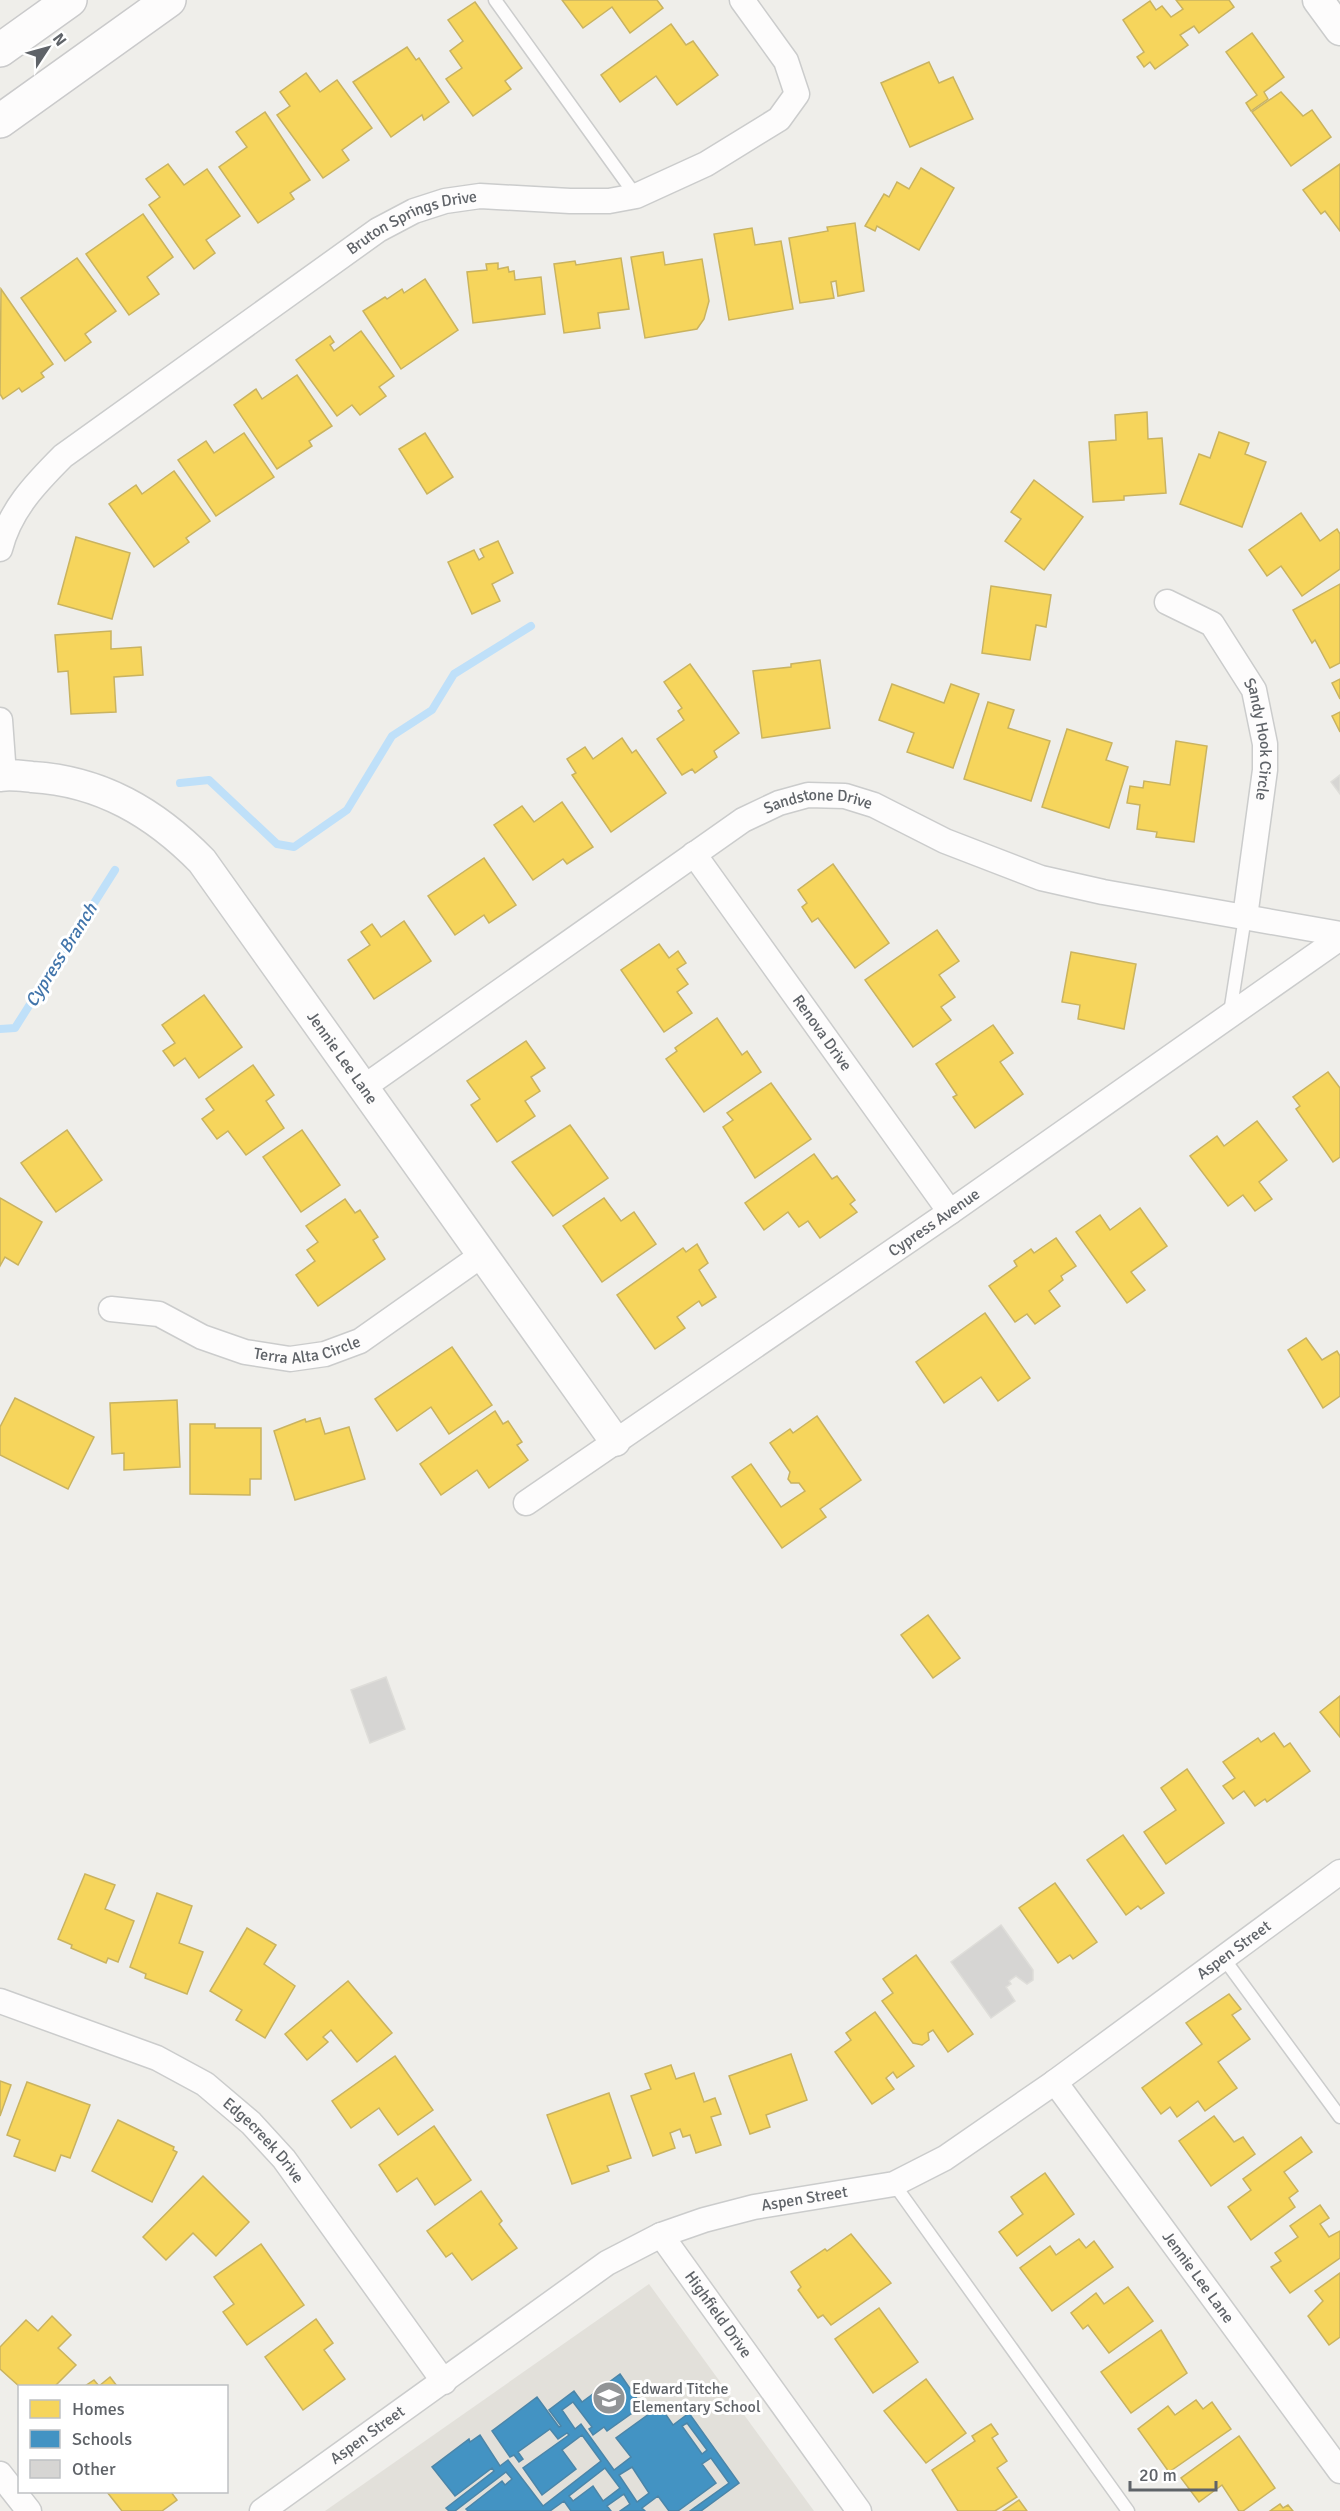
<svg xmlns="http://www.w3.org/2000/svg" width="1340" height="2511" font-family="Signika,sans-serif">
  <style>
    .education { fill: #e2e0da }
    .homes { fill: #f6d55c; stroke: #c9b360; stroke-width: 1.5 }
    .schools { fill: #4393c3; stroke: #4b85a8; stroke-width: 1.5; fill-rule: evenodd }
    .lines { fill: none; stroke-linecap: round; stroke-linejoin: round }
    .stream { stroke: #bfe0f9; stroke-width: 8 }
    .building { fill: #d6d5d3; stroke: #deddd9; stroke-width: 1.5 }
    .service-casing { stroke: #cbcccc; stroke-width: 15 }
    .minor-casing { stroke: #cbcccc; stroke-width: 27 }
    .tertiary-casing { stroke: #cbcccc; stroke-width: 33 }
    .secondary-casing { stroke: #cacacb; stroke-width: 36 }
    .service { stroke: #fdfcfc; stroke-width: 12 }
    .minor { stroke: #fdfcfc; stroke-width: 24 }
    .tertiary { stroke: #fdfcfc; stroke-width: 30 }
    .secondary { stroke: #fdfcfc; stroke-width: 33 }
    .labels { text-anchor: middle; dominant-baseline: central; stroke-width: 6; stroke-linejoin: round; paint-order: stroke }
    .street-label { font-size: 16px; fill: #5f6368; stroke: #fff }
    .poi-label { font-size: 16px; fill: #5f6368; stroke: #fff; text-anchor: start }
    .water-label { font-size: 18px; font-style: italic; fill: #4174aa; stroke: #fff }
  </style>
  <rect width="100%" height="100%" fill="#efeeea"/>
  <polygon class="education" points="649,2284 814,2511 325,2511"/>
  <g class="homes">
    <polygon points="562,0 657,0 663,8 630,33 612,7 583,28"/>
    <polygon points="1176,0 1229,0 1234,7 1199,33 1194,26 1180,35 1188,45 1155,69 1150,62 1144,67 1137,57 1144,52 1123,20 1150,1 1156,10 1162,6 1171,17 1183,9"/>
    <polygon points="475,2 522,68 505,81 511,89 473,116 446,79 462,68 450,51 463,41 448,20"/>
    <polygon points="671,24 686,45 693,41 718,75 677,105 656,76 620,102 601,75"/>
    <polygon points="1252,33 1284,77 1264,92 1268,99 1251,111 1246,103 1257,95 1226,52"/>
    <polygon points="407,47 416,60 419,58 449,102 424,120 422,115 391,137 353,82"/>
    <polygon points="929,62 939,83 953,77 973,119 910,147 881,83"/>
    <polygon points="306,73 320,92 337,80 372,128 342,150 349,160 323,178 277,115 290,106 280,92"/>
    <polygon points="1281,92 1303,116 1312,110 1331,137 1291,166 1252,112"/>
    <polygon points="265,112 310,180 290,193 294,199 258,223 219,167 247,147 236,132"/>
    <polygon points="168,164 184,185 207,169 240,216 206,240 215,253 194,269 149,205 160,197 146,179"/>
    <polygon points="1340,164 1340,231 1325,211 1321,214 1303,190"/>
    <polygon points="921,168 954,188 919,250 877,226 875,231 865,226 884,194 889,197 897,182 909,189"/>
    <polygon points="143,214 173,257 147,277 159,294 129,315 86,254"/>
    <polygon points="855,223 864,291 838,296 836,281 831,282 834,298 800,303 789,238 828,231 827,227"/>
    <polygon points="752,228 755,245 781,241 793,309 729,320 714,234"/>
    <polygon points="663,252 665,265 702,259 709,301 704,319 697,329 645,338 631,257"/>
    <polygon points="77,258 116,311 85,334 91,342 65,361 21,298"/>
    <polygon points="621,258 629,309 598,313 600,328 564,333 554,264 575,261 576,265"/>
    <polygon points="498,263 498,269 508,267 509,272 514,271 515,280 541,277 545,314 473,323 467,272 487,270 486,264"/>
    <polygon points="425,279 458,330 401,369 363,311 385,297 387,299 402,289 404,293"/>
    <polygon points="1,289 53,364 41,373 44,377 22,392 19,388 3,399 0,394"/>
    <polygon points="361,331 394,376 379,387 386,396 360,415 352,405 337,416 296,360 330,336 334,342 330,345 334,351"/>
    <polygon points="297,375 332,426 309,441 312,446 277,469 234,405 256,389 262,399"/>
    <polygon points="1147,412 1148,439 1162,438 1166,493 1124,496 1124,500 1093,502 1089,442 1116,440 1115,415"/>
    <polygon points="1219,432 1249,443 1245,454 1266,462 1242,527 1180,504 1199,454 1210,458"/>
    <polygon points="244,433 274,477 216,516 178,460 206,441 214,453"/>
    <polygon points="425,433 453,477 427,494 399,449"/>
    <polygon points="174,471 210,521 186,538 189,542 154,567 109,504 136,485 142,494"/>
    <polygon points="1034,480 1083,517 1044,570 1005,541 1021,519 1011,512"/>
    <polygon points="1301,513 1320,541 1337,529 1340,534 1340,569 1302,596 1281,566 1267,576 1249,550"/>
    <polygon points="76,537 130,553 112,619 58,604"/>
    <polygon points="498,541 513,573 492,584 500,601 472,614 448,562 474,550 479,560 484,557 480,549"/>
    <polygon points="1340,584 1340,663 1330,668 1315,640 1312,643 1293,610"/>
    <polygon points="991,586 1051,595 1046,627 1036,625 1030,660 982,653"/>
    <polygon points="111,631 111,649 141,647 143,675 114,677 116,712 71,714 68,671 58,672 55,635"/>
    <polygon points="820,660 830,728 762,738 753,671 791,667 791,664"/>
    <polygon points="690,664 739,733 714,751 717,757 695,773 692,769 682,775 657,739 684,720 678,711 682,708 664,682"/>
    <polygon points="1340,679 1340,699 1332,683"/>
    <polygon points="892,684 944,703 951,684 979,694 953,768 907,752 914,733 879,720"/>
    <polygon points="988,702 1014,710 1008,728 1050,741 1031,801 964,779"/>
    <polygon points="1340,712 1340,732 1332,716"/>
    <polygon points="1067,729 1112,743 1106,760 1128,767 1109,828 1042,807"/>
    <polygon points="622,738 632,753 636,750 666,793 611,832 572,775 576,773 567,759 585,747 593,759"/>
    <polygon points="1176,741 1207,746 1194,842 1156,837 1157,832 1137,829 1140,805 1127,803 1130,786 1143,788 1144,781 1170,785"/>
    <polygon points="562,802 593,847 567,864 563,859 533,880 494,825 522,806 534,822"/>
    <polygon points="484,858 516,905 489,923 484,915 455,935 428,896"/>
    <polygon points="833,864 889,943 855,968 818,918 812,922 802,907 807,903 798,890"/>
    <polygon points="404,921 431,961 374,999 348,960 370,945 361,932 372,924 381,937"/>
    <polygon points="937,930 959,961 939,975 955,997 941,1007 951,1020 913,1047 865,980"/>
    <polygon points="659,944 669,958 678,951 686,963 677,969 688,984 677,992 692,1013 664,1032 621,970"/>
    <polygon points="1071,952 1136,964 1124,1029 1078,1019 1080,1005 1062,1002"/>
    <polygon points="204,995 242,1047 199,1078 185,1058 174,1066 163,1051 175,1043 162,1025"/>
    <polygon points="717,1018 742,1055 747,1051 761,1072 704,1112 666,1059 677,1051 675,1048"/>
    <polygon points="993,1025 1013,1053 1000,1062 1023,1094 975,1128 953,1097 957,1095 936,1064"/>
    <polygon points="526,1041 545,1068 531,1077 540,1091 525,1101 535,1116 497,1142 471,1105 480,1099 467,1081"/>
    <polygon points="253,1065 274,1095 266,1101 284,1128 246,1155 228,1131 217,1139 202,1119 214,1110 206,1099"/>
    <polygon points="1328,1072 1340,1088 1340,1157 1333,1162 1296,1109 1300,1106 1293,1097"/>
    <polygon points="771,1083 811,1139 755,1178 723,1127 733,1120 727,1113"/>
    <polygon points="1257,1121 1287,1160 1259,1182 1272,1199 1255,1211 1243,1195 1228,1206 1190,1156 1217,1136 1224,1146"/>
    <polygon points="570,1125 608,1178 553,1216 512,1162"/>
    <polygon points="67,1130 102,1180 56,1212 21,1163"/>
    <polygon points="302,1130 340,1185 301,1212 263,1157"/>
    <polygon points="814,1154 832,1179 837,1176 855,1200 850,1204 857,1212 820,1238 808,1221 799,1227 788,1212 764,1230 745,1203"/>
    <polygon points="0,1198 42,1222 18,1265 5,1257 0,1266"/>
    <polygon points="604,1198 621,1221 634,1212 656,1244 602,1282 563,1226"/>
    <polygon points="345,1199 355,1213 360,1210 378,1237 373,1240 385,1259 318,1306 296,1275 315,1261 307,1250 318,1242 306,1226"/>
    <polygon points="1140,1208 1167,1246 1131,1272 1145,1290 1127,1303 1076,1232 1100,1215 1110,1230"/>
    <polygon points="1056,1238 1076,1266 1061,1276 1063,1280 1049,1291 1060,1306 1035,1324 1027,1314 1015,1322 989,1286 1017,1266 1014,1261 1031,1249 1034,1253"/>
    <polygon points="697,1244 708,1263 699,1270 716,1297 702,1306 699,1301 677,1317 685,1328 655,1349 617,1295 683,1248 686,1252"/>
    <polygon points="985,1313 1030,1378 998,1401 981,1377 944,1403 916,1362"/>
    <polygon points="1306,1338 1322,1360 1337,1351 1340,1356 1340,1396 1323,1408 1288,1350"/>
    <polygon points="452,1347 492,1405 449,1434 431,1407 397,1431 375,1399"/>
    <polygon points="15,1398 94,1437 68,1489 0,1455 0,1427"/>
    <polygon points="177,1400 180,1467 124,1470 124,1453 112,1454 110,1403"/>
    <polygon points="495,1411 503,1424 508,1421 522,1442 517,1445 528,1460 489,1488 477,1470 441,1495 420,1464"/>
    <polygon points="817,1416 861,1480 820,1509 826,1517 782,1548 732,1477 751,1464 781,1507 805,1491 799,1483 791,1483 788,1479 790,1472 770,1443 790,1429 793,1433"/>
    <polygon points="320,1418 325,1434 349,1427 365,1479 295,1500 274,1431 305,1419 306,1422"/>
    <polygon points="190,1424 215,1424 215,1428 261,1428 261,1479 250,1479 250,1495 190,1494"/>
    <polygon points="928,1615 960,1658 933,1678 901,1635"/>
    <polygon points="1340,1696 1340,1737 1320,1712"/>
    <polygon points="1274,1733 1284,1747 1290,1743 1310,1771 1267,1802 1265,1799 1255,1806 1244,1791 1233,1799 1223,1786 1235,1778 1223,1762 1258,1738 1261,1742"/>
    <polygon points="1187,1769 1224,1823 1166,1864 1144,1832 1176,1810 1161,1788"/>
    <polygon points="1123,1835 1164,1893 1141,1909 1138,1906 1126,1915 1087,1860"/>
    <polygon points="85,1874 115,1885 105,1909 134,1921 118,1962 108,1958 106,1963 71,1948 72,1945 58,1939"/>
    <polygon points="1055,1883 1097,1942 1073,1959 1070,1955 1058,1963 1019,1908"/>
    <polygon points="157,1893 192,1906 179,1943 203,1952 187,1994 145,1978 146,1974 130,1967"/>
    <polygon points="247,1928 276,1945 264,1964 295,1986 265,2038 236,2020 242,2010 210,1991"/>
    <polygon points="916,1955 973,2034 948,2052 933,2030 928,2033 929,2040 922,2045 913,2043 882,2001 893,1993 883,1979"/>
    <polygon points="348,1981 392,2033 357,2062 331,2030 323,2037 328,2042 307,2060 285,2034"/>
    <polygon points="1229,1994 1241,2009 1232,2015 1250,2039 1218,2062 1237,2088 1205,2111 1198,2101 1177,2117 1170,2107 1161,2114 1142,2088 1202,2044 1186,2023"/>
    <polygon points="875,2012 914,2066 897,2078 893,2072 886,2078 894,2089 872,2104 835,2052 851,2040 846,2033"/>
    <polygon points="791,2054 807,2100 766,2115 770,2127 750,2134 729,2076"/>
    <polygon points="395,2056 433,2110 398,2135 379,2108 351,2128 332,2101"/>
    <polygon points="671,2065 676,2079 694,2073 704,2102 715,2098 721,2114 711,2117 721,2145 696,2153 690,2135 683,2137 680,2129 670,2133 675,2148 653,2156 631,2096 651,2089 645,2074"/>
    <polygon points="0,2081 11,2085 0,2116"/>
    <polygon points="27,2082 90,2105 70,2158 61,2155 55,2171 14,2156 20,2140 7,2135"/>
    <polygon points="609,2093 631,2158 607,2166 609,2171 572,2184 547,2115"/>
    <polygon points="1214,2116 1234,2142 1243,2137 1255,2154 1211,2186 1179,2141"/>
    <polygon points="118,2120 174,2147 173,2150 177,2152 152,2202 92,2171"/>
    <polygon points="434,2126 471,2180 435,2205 417,2178 397,2192 379,2165"/>
    <polygon points="1301,2137 1312,2152 1284,2172 1298,2191 1289,2198 1295,2207 1251,2240 1228,2207 1251,2190 1243,2179"/>
    <polygon points="1045,2173 1074,2214 1017,2256 999,2232 1023,2214 1011,2197"/>
    <polygon points="203,2176 249,2222 216,2256 193,2233 166,2260 143,2237"/>
    <polygon points="481,2191 502,2221 499,2224 517,2248 472,2280 452,2253 446,2257 427,2231"/>
    <polygon points="1320,2205 1329,2218 1320,2224 1329,2237 1340,2231 1340,2258 1290,2293 1271,2267 1281,2261 1275,2253 1298,2237 1290,2226"/>
    <polygon points="851,2234 891,2283 831,2325 823,2315 818,2318 798,2290 801,2287 791,2272 825,2249 827,2251"/>
    <polygon points="1079,2239 1086,2248 1094,2241 1113,2267 1052,2311 1020,2268 1050,2246 1056,2255"/>
    <polygon points="261,2244 304,2305 247,2345 223,2312 234,2304 214,2277"/>
    <polygon points="1340,2273 1340,2337 1329,2345 1308,2316 1323,2301 1315,2291"/>
    <polygon points="1128,2287 1153,2321 1109,2353 1088,2325 1083,2329 1071,2313 1096,2293 1104,2304"/>
    <polygon points="879,2308 918,2362 873,2393 835,2339"/>
    <polygon points="52,2316 71,2335 58,2348 76,2365 55,2386 20,2387 0,2369 0,2347 26,2320 38,2331"/>
    <polygon points="316,2319 333,2343 324,2350 345,2379 303,2410 265,2357"/>
    <polygon points="1161,2330 1187,2373 1131,2413 1101,2372"/>
    <polygon points="110,2377 117,2386 85,2386 94,2380 99,2386"/>
    <polygon points="926,2379 966,2433 926,2463 884,2411"/>
    <polygon points="1196,2400 1203,2409 1212,2402 1231,2429 1169,2472 1138,2429 1168,2406 1175,2415"/>
    <polygon points="991,2424 998,2434 992,2438 1007,2461 997,2468 1017,2497 995,2511 958,2511 932,2470 975,2441 972,2436"/>
    <polygon points="1239,2436 1275,2488 1243,2511 1239,2511 1222,2485 1199,2502 1181,2478"/>
    <polygon points="107,2492 171,2492 177,2500 162,2511 122,2511"/>
    <polygon points="1019,2500 1027,2511 1003,2511"/>
    <polygon points="1280,2504 1283,2508 1288,2505 1293,2511 1270,2511"/>
  </g>
  <path class="schools" d="M 620,2374 L 642,2406 L 607,2431 L 604,2427 L 593,2435 L 589,2429 L 592,2427 L 573,2402 L 562,2410 L 575,2429 L 581,2424 L 614,2470 L 631,2457 L 616,2438 L 660,2406 L 673,2425 L 689,2413 L 739,2483 L 701,2511 L 690,2511 L 729,2483 L 711,2458 L 702,2464 L 716,2483 L 678,2511 L 669,2511 L 658,2496 L 642,2508 L 645,2511 L 620,2511 L 630,2504 L 624,2494 L 607,2506 L 611,2511 L 571,2511 L 564,2501 L 550,2511 L 468,2511 L 466,2509 L 502,2481 L 505,2485 L 512,2479 L 506,2472 L 455,2511 L 449,2511 L 446,2508 L 494,2471 L 492,2468 L 455,2496 L 432,2467 L 469,2439 L 470,2442 L 480,2435 L 500,2466 L 508,2460 L 543,2506 L 601,2461 L 582,2435 L 562,2450 L 576,2469 L 542,2495 L 523,2468 L 569,2435 L 567,2433 L 558,2439 L 550,2429 L 518,2452 L 523,2459 L 519,2462 L 514,2455 L 510,2457 L 492,2431 L 537,2397 L 559,2427 L 561,2426 L 549,2410 L 574,2391 L 582,2402 ZM 687,2423 L 707,2450 L 702,2454 L 682,2426 ZM 632,2467 L 649,2493 L 637,2502 L 619,2475 ZM 605,2468 L 620,2488 L 603,2501 L 593,2486 L 573,2501 L 569,2496 Z"/>
  <g class="lines">
    <g class="stream">
      <polyline points="180,783 209,780 277,844 294,847 347,810 392,736 432,710 454,674 531,626"/>
      <polyline points="0,1029 15,1028 115,870"/>
    </g>
  </g>
  <g class="building">
    <polygon points="1340,775 1340,794 1331,782"/>
    <polygon points="386,1677 405,1729 370,1743 351,1690"/>
    <polygon points="1001,1925 1033,1970 1033,1980 1027,1984 1016,1976 1009,1981 1011,1984 1006,1987 1015,2001 991,2018 951,1962"/>
  </g>
  <g class="lines">
    <defs>
      <g id="service">
        <polyline points="495,0 636,196"/>
        <polyline points="1230,1013 1245,917"/>
        <polyline points="1222,1956 1340,2117"/>
        <polyline points="894,2184 1128,2511"/>
      </g>
      <g id="minor">
        <path id="s1" d="M 0,549 C 10,510 35,484 63,456 L 378,230 L 414,211 L 445,201 L 480,196 L 570,201 L 609,201 L 636,196 L 706,164 L 779,119 L 797,94 L 786,61 L 742,0"/>
        <path id="s2" d="M 1167,602 L 1212,624 L 1254,690 L 1265,744 L 1265,770 L 1245,917"/>
        <polyline points="0,720 4,775"/>
        <path id="s3" d="M 694,854 L 950,1212"/>
        <path id="s4" d="M 364,1087 L 743,820 L 779,803 L 808,795 L 845,796 L 874,805 L 945,841 L 1041,878 L 1103,892 L 1340,934"/>
        <path id="s5" d="M 111,1309 L 159,1314 L 202,1337 L 245,1352 L 290,1359 L 325,1354 L 360,1341 L 482,1255"/>
        <path id="s6" d="M 526,1503 L 950,1212 L 1340,938"/>
        <path id="s7" d="M 0,2001 L 157,2058 L 205,2084 L 251,2123 L 284,2159 L 444,2382"/>
        <path id="s8" d="M 1055,2082 L 1340,2471"/>
        <path id="s9" d="M 661,2235 L 859,2511"/>
        <polyline points="0,2474 29,2511"/>
        <path id="s10" d="M 262,2511 L 607,2263 L 661,2235 L 704,2220 L 754,2207 L 894,2184 L 945,2158 L 1055,2082 L 1340,1872"/>
      </g>
      <g id="tertiary">
        <polyline points="1318,0 1340,30"/>
        <path id="s11" d="M 0,776 C 10,774 22,776 32,777 C 101,781 155,813 202,861 L 615,1441"/>
      </g>
      <g id="secondary">
        <polyline points="0,50 70,0"/>
        <polyline points="0,121 169,0"/>
      </g>
    </defs>
    <use href="#service" class="service-casing"/>
    <use href="#minor" class="minor-casing"/>
    <use href="#tertiary" class="tertiary-casing"/>
    <use href="#secondary" class="secondary-casing"/>
    <use href="#service" class="service"/>
    <use href="#minor" class="minor"/>
    <use href="#tertiary" class="tertiary"/>
    <use href="#secondary" class="secondary"/>
  </g>
  <defs>
    <symbol id="school-disc" viewBox="-11 -11 22 22"><circle r="9.5" fill="#919496" stroke="#fff"/><path d="M0-5L7-2L0 1L-7-2ZM-4 1L0 2.5L4 1V4Q0 6-4 4Z" fill="#fff"/></symbol>
  </defs>
  <g fill-rule="evenodd">
    <use href="#school-disc" x="590" y="2379" width="38" height="38"/>
  </g>
  <g class="labels">
    <g class="street-label">
      <text stroke="none"><textPath href="#s1" startOffset="536">Bruton Springs Drive</textPath></text>
      <text stroke="none"><textPath href="#s2" startOffset="178">Sandy Hook Circle</textPath></text>
      <text stroke="none"><textPath href="#s4" startOffset="543">Sandstone Drive</textPath></text>
      <text stroke="none"><textPath href="#s3" startOffset="220">Renova Drive</textPath></text>
      <text stroke="none"><textPath href="#s11" startOffset="468">Jennie Lee Lane</textPath></text>
      <text stroke="none"><textPath href="#s6" startOffset="495">Cypress Avenue</textPath></text>
      <text stroke="none"><textPath href="#s5" startOffset="206">Terra Alta Circle</textPath></text>
      <text stroke="none"><textPath href="#s10" startOffset="1138">Aspen Street</textPath></text>
      <text stroke="none"><textPath href="#s7" startOffset="303">Edgecreek Drive</textPath></text>
      <text stroke="none"><textPath href="#s10" startOffset="634">Aspen Street</textPath></text>
      <text stroke="none"><textPath href="#s8" startOffset="242">Jennie Lee Lane</textPath></text>
      <text stroke="none"><textPath href="#s9" startOffset="98">Highfield Drive</textPath></text>
      <text stroke="none"><textPath href="#s10" startOffset="130">Aspen Street</textPath></text>
    </g>
    <g class="poi-label">
      <text x="632" y="2389">Edward Titche<tspan x="632" dy="18">Elementary School</tspan></text>
    </g>
    <g class="water-label">
      <text transform="translate(61 955) rotate(-58)">Cypress Branch</text>
    </g>
  </g>
  <rect x="18" y="2385" width="210" height="108" fill="#ffffff" stroke="#bfc1c3" stroke-width="1.5"/>
  <rect x="30" y="2400" width="30" height="18" fill="#f6d55c" stroke="#bfc1c3" stroke-width="1.5"/>
  <text x="72" y="2415" font-size="18" fill="#5f6368">Homes</text>
  <rect x="30" y="2430" width="30" height="18" fill="#4393c3" stroke="#bfc1c3" stroke-width="1.5"/>
  <text x="72" y="2445" font-size="18" fill="#5f6368">Schools</text>
  <rect x="30" y="2460" width="30" height="18" fill="#d6d5d3" stroke="#bfc1c3" stroke-width="1.5"/>
  <text x="72" y="2475" font-size="18" fill="#5f6368">Other</text>
  <g transform="translate(48 48) rotate(54)" stroke="#ffffff" stroke-width="4.5" paint-order="stroke">
  <path d="M0-4.5L10 22L0 15L-10 22Z" fill="#5f6368"/>
  <text y="-9" font-size="16" font-weight="bold" text-anchor="middle" fill="#5f6368">N</text>
  </g>
  <path d="M1130 2481v9h86v-9" fill="none" stroke="#5f6368" stroke-width="3"/>
  <text x="1139" y="2481" font-size="18" fill="#5f6368" stroke="#ffffff" stroke-width="4.5" paint-order="stroke">20 m</text>
</svg>
